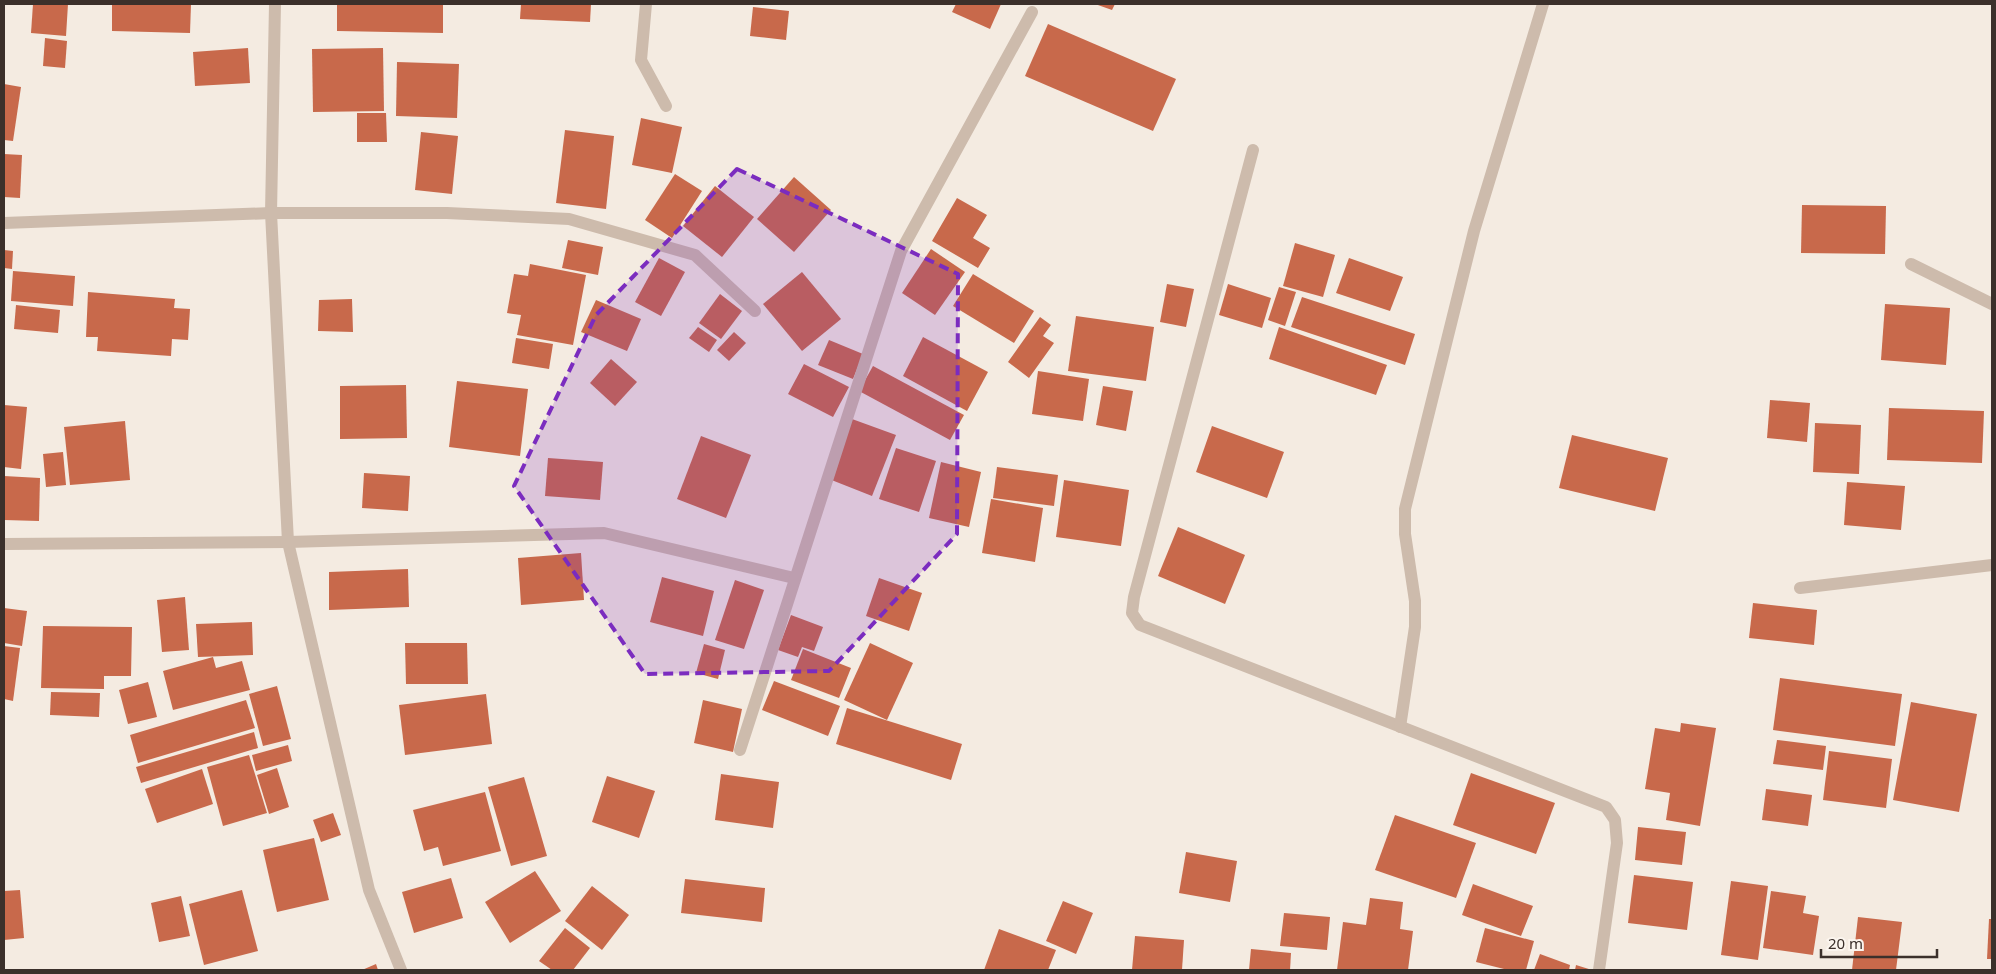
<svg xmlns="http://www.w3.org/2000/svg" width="1996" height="974" font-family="'Noto Sans',sans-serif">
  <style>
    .building { fill: #c8694b }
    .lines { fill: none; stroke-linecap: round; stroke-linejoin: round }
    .minor { stroke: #cdbbac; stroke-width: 12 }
    .marked { fill: #7b2cbf; fill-opacity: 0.2; stroke: #7b2cbf; stroke-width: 4; stroke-dasharray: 10 6; stroke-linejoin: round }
  </style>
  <rect width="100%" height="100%" fill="#f4ebe1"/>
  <g class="building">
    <polygon points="33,4 68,4 66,36 31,33"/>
    <polygon points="112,4 191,4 190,33 112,31"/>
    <polygon points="337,4 443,4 443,33 337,31"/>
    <polygon points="521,4 591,4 590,22 520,19"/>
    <polygon points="956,4 1001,4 990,29 952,12"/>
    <polygon points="1095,4 1115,4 1112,10"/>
    <polygon points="753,7 789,11 786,40 750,36"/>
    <polygon points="1048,24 1176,79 1153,131 1025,76"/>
    <polygon points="45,38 67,41 65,68 43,66"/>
    <polygon points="248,48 250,83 195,86 193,52"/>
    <polygon points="383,48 384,111 313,112 312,49"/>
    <polygon points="397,62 459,64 457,118 396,116"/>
    <polygon points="4,84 21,87 13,141 4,140"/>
    <polygon points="357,113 386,113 387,142 357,142"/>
    <polygon points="641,118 682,127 672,173 632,165"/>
    <polygon points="565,130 614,136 606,209 556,203"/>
    <polygon points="421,132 458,136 452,194 415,190"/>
    <polygon points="4,154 22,155 20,198 4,197"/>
    <polygon points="675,174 702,191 672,238 645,220"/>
    <polygon points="794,177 831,210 794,252 757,219"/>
    <polygon points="715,186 754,217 722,257 683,226"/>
    <polygon points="957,198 987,215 973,238 990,248 978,268 932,241"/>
    <polygon points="1802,205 1886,206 1885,254 1801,253"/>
    <polygon points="568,240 603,247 598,275 562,268"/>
    <polygon points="1295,243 1335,255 1323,297 1283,286"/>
    <polygon points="931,249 965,272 935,315 902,293"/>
    <polygon points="4,250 13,251 12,269 4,268"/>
    <polygon points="659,258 685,272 661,316 635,302"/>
    <polygon points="1349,258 1403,277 1390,311 1336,293"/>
    <polygon points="530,264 586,275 573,345 517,335 521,315 507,313 514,274 528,276"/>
    <polygon points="13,271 75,276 73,306 11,301"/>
    <polygon points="802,272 841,319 802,351 763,304"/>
    <polygon points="973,274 1034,311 1014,343 953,306"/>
    <polygon points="1167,284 1194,289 1186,327 1160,322"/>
    <polygon points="1228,284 1271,298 1262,328 1219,315"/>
    <polygon points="1279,287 1296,292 1285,326 1268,320"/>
    <polygon points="88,292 175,299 174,308 190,309 188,340 172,339 171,356 97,351 98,337 86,337"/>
    <polygon points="720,294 742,311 721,339 699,323"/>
    <polygon points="1302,297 1415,334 1405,365 1291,327"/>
    <polygon points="352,299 353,332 318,331 319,300"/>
    <polygon points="596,300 641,319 627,351 581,332"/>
    <polygon points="1885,304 1950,308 1946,365 1881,360"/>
    <polygon points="16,305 60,310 58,333 14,329"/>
    <polygon points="1076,316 1154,327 1146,381 1068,371"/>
    <polygon points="1040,317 1051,325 1043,336 1054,343 1029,378 1008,362"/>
    <polygon points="698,327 717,340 709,352 689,338"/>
    <polygon points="1279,327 1387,365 1376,395 1269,359"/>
    <polygon points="734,332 746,343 729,361 717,350"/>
    <polygon points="923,337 988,372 967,411 903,376"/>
    <polygon points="516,338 553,344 549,369 512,363"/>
    <polygon points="829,340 863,354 853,379 818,365"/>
    <polygon points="611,359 637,382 615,406 590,383"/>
    <polygon points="804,364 849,387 833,417 788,394"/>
    <polygon points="873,366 964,415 950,440 859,391"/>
    <polygon points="1038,371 1089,379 1083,421 1032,414"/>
    <polygon points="457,381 528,389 520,456 449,447"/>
    <polygon points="406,385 407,438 340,439 340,386"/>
    <polygon points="1103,386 1133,391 1126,431 1096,425"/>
    <polygon points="1770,400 1810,403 1807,442 1767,438"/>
    <polygon points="4,405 27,407 21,469 4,467"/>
    <polygon points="1889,408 1984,411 1982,463 1887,460"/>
    <polygon points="852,419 896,435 872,496 829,479"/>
    <polygon points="125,421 130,480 70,485 64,427"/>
    <polygon points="1815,423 1861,425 1859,474 1813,472"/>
    <polygon points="1212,426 1284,452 1267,498 1196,472"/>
    <polygon points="1572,435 1668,458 1655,511 1559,488"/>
    <polygon points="701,436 751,455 726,518 677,499"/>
    <polygon points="896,448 936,461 919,512 879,499"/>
    <polygon points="63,452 66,485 46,487 43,454"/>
    <polygon points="548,458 603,462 600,500 545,496"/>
    <polygon points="941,462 981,472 969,527 929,518"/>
    <polygon points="997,467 1058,475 1054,506 993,498"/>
    <polygon points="364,473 410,476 408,511 362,508"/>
    <polygon points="4,476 40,478 39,521 4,520"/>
    <polygon points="1064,480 1129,490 1121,546 1056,537"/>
    <polygon points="1847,482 1905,486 1901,530 1844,525"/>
    <polygon points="991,499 1043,508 1035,562 982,553"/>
    <polygon points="1178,527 1245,555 1225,604 1158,576"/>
    <polygon points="581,553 584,600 521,605 518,558"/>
    <polygon points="408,569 409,607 329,610 329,572"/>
    <polygon points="662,577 714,591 703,636 650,622"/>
    <polygon points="879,578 922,593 909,631 866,616"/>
    <polygon points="735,580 764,590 744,649 715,640"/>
    <polygon points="185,597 189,650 162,652 157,600"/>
    <polygon points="1753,603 1817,610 1814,645 1749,638"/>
    <polygon points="4,608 27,611 22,646 4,643"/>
    <polygon points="791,615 823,627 814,651 802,647 798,657 778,650"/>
    <polygon points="252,622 253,655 198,657 196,624"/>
    <polygon points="43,626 132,627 131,676 104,676 104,689 41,688"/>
    <polygon points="405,643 467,643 468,684 406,684"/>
    <polygon points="870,643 913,663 887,720 844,700"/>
    <polygon points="704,644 725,650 718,679 696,673"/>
    <polygon points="4,646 20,648 13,701 4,699"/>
    <polygon points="803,649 851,668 839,698 791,680"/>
    <polygon points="213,657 216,668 242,661 250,690 173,710 163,671"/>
    <polygon points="1780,678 1902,694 1895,746 1773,730"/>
    <polygon points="774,681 840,706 828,736 762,710"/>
    <polygon points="148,682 157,717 128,724 119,690"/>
    <polygon points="277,686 291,739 263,746 249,694"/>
    <polygon points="51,692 100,693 99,717 50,715"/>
    <polygon points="486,694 492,744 405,755 399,705"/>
    <polygon points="246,700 255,728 138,763 130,735"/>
    <polygon points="703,700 742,709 733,752 694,743"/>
    <polygon points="1911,702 1977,714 1959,812 1893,800"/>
    <polygon points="847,708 962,744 951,780 836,744"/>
    <polygon points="1681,723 1716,728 1700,826 1666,820 1670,793 1645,789 1655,728 1680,732"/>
    <polygon points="254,732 258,748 141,783 136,767"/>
    <polygon points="1777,740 1826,746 1823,770 1773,764"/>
    <polygon points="288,745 292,761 256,771 252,755"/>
    <polygon points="1829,751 1892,759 1886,808 1823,800"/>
    <polygon points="249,755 267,813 223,826 207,767"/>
    <polygon points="277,768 289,807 269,814 257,775"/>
    <polygon points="202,769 213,804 157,823 145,789"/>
    <polygon points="1471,773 1555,803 1536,854 1453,825"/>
    <polygon points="721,774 779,782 773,828 715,820"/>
    <polygon points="607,776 655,791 639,838 592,822"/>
    <polygon points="524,777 547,856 511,866 488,787"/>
    <polygon points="1766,789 1812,795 1808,826 1762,820"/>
    <polygon points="485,792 501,851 443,866 438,847 424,851 413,810"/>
    <polygon points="333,813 341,835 321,842 313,820"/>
    <polygon points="1395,815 1476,843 1456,898 1375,870"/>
    <polygon points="1638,827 1686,832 1682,865 1635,860"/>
    <polygon points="314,838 329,900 277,912 263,850"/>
    <polygon points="1186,852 1237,861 1230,902 1179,893"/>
    <polygon points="535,871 561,911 510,943 485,902"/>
    <polygon points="1634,875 1693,882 1687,930 1628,923"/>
    <polygon points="451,878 463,918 414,933 402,892"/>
    <polygon points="685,879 765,888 762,922 681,913"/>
    <polygon points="1731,881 1768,886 1758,960 1721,955"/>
    <polygon points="1473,884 1533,906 1521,936 1462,915"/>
    <polygon points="592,886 629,915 602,950 565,921"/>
    <polygon points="20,890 24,938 4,940 4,891"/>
    <polygon points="242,890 258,951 204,965 189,904"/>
    <polygon points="1771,891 1806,896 1803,913 1819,916 1813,955 1763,948"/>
    <polygon points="181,896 190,936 159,942 151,903"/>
    <polygon points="1370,898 1403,902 1400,929 1413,931 1408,970 1337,970 1343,922 1366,925"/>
    <polygon points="1063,901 1093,913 1076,954 1046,941"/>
    <polygon points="1284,913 1330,917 1327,950 1280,946"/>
    <polygon points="1858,917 1902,922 1896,970 1852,970"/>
    <polygon points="1989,919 1992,919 1992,959 1987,959"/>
    <polygon points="565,928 590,948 573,970 552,970 539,961"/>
    <polygon points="1485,928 1534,941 1526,970 1508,970 1476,962"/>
    <polygon points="999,929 1056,950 1048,970 984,970"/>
    <polygon points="1135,936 1184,940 1182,970 1132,970"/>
    <polygon points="1251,949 1291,953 1290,970 1249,970"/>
    <polygon points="1540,954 1570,965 1569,970 1534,970"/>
    <polygon points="376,964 378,970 362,970"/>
    <polygon points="1576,965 1592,970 1575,970"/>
  </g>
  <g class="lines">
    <g class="minor">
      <polyline points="275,4 271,213 288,542 369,890 401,970"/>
      <polyline points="646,4 641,60 666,106"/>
      <polyline points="1253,150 1134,597 1132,613 1140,625 1606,807 1615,820 1617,843 1599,970"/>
      <polyline points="4,223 271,213 447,213 569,219 695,255 755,311"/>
      <polyline points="1911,264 1992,304"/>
      <polyline points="4,544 288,542 604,533 794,578"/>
      <polyline points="1800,588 1992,565"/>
      <polyline points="1400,727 1415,627 1415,601 1405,534 1405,509 1474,231 1543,4"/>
      <polyline points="740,750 901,251 1032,12"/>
    </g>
  </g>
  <path class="marked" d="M 737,169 L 958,274 L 957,534 L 829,671 L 645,674 L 514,486 L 596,315 Z"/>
  <rect width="1996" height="974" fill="none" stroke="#3b302b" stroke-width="10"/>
  <path d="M1821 949v8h116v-8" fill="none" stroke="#3b302b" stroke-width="2.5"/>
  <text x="1828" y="949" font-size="15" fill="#3b302b" stroke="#fbf5ee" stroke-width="4" paint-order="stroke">20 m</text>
</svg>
